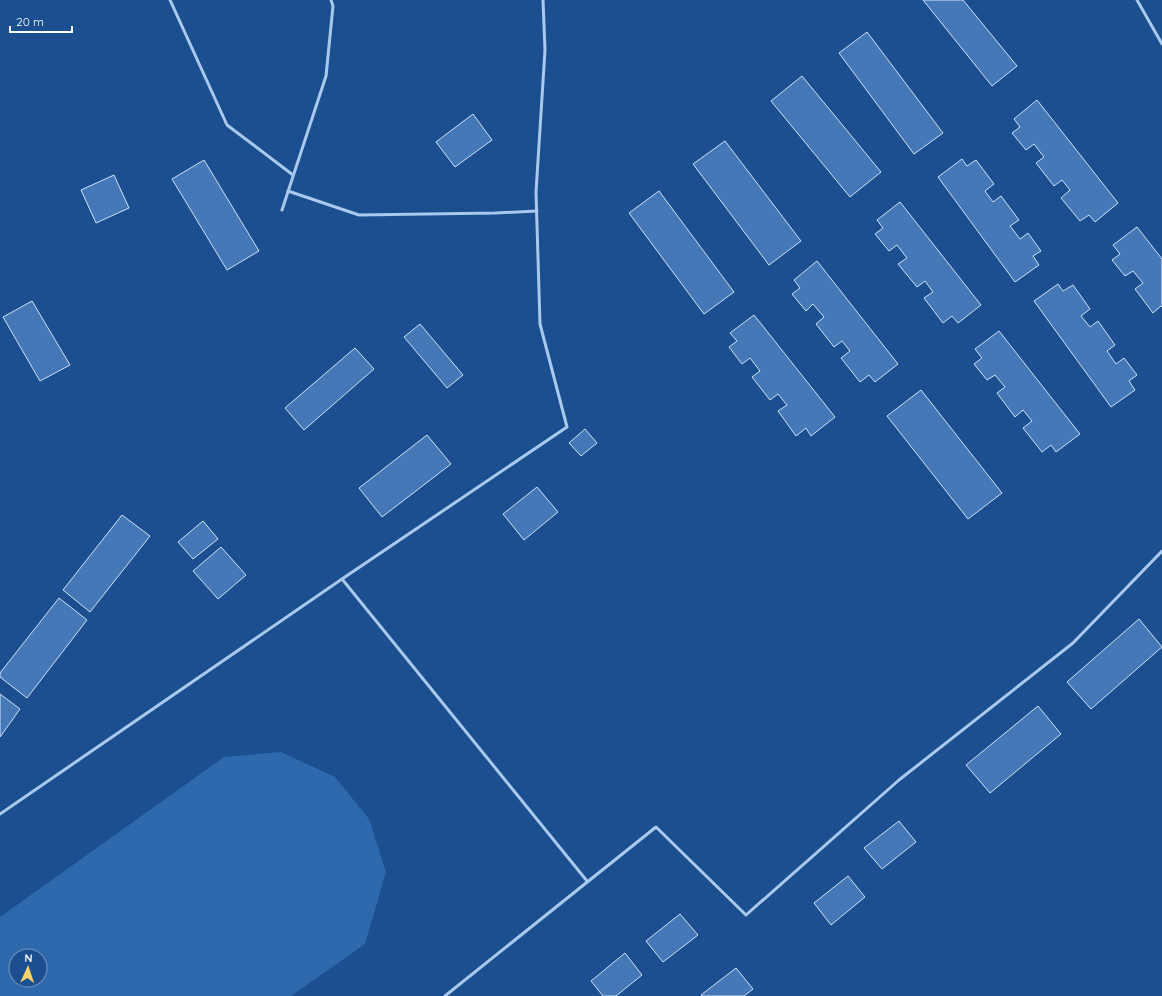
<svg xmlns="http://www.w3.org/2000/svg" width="1162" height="996" font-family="Quicksand,sans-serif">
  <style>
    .green { fill: #2e69ad; fill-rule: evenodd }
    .building { fill: #4478b7; stroke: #cfe3fa }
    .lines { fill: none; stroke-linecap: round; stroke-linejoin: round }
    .lane { stroke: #a9c9ee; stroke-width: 3 }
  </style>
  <rect width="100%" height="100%" fill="#1b4f8f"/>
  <path class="green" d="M 281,752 L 335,777 L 369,819 L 386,872 L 365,944 L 291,996 L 0,996 L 0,917 L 224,757 ZM 16,956 L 40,956 L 40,980 L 16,980 Z"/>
  <g class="building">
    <polygon points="923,0 963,0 1017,66 992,86"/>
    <polygon points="867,32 943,133 914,154 839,53"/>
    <polygon points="802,76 881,172 850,197 771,101"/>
    <polygon points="1037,100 1118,203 1095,222 1089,215 1080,221 1061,198 1070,190 1062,180 1054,186 1036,163 1044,157 1034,144 1026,150 1012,133 1020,127 1014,119"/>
    <polygon points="473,114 492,140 455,167 436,142"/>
    <polygon points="725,141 801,241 769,265 693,164"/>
    <polygon points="962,159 967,166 976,160 994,184 985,191 993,202 1001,196 1019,220 1010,226 1020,239 1028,233 1041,251 1033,256 1039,265 1015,282 938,177"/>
    <polygon points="204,160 259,251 227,270 172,179"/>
    <polygon points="114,175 129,208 96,223 81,190"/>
    <polygon points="659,191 734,292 704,314 629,213"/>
    <polygon points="900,202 981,305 958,323 952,316 943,323 924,298 933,292 925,281 917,287 898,264 907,258 897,245 889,251 875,234 883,228 877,220"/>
    <polygon points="1137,227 1162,259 1162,307 1161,306 1153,313 1135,289 1143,283 1133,271 1125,276 1112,260 1120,254 1113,245"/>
    <polygon points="817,261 898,364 875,382 869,375 860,382 841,358 850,351 842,341 834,347 816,324 824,317 813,304 806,311 792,294 800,288 794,280"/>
    <polygon points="1058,284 1063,291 1073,285 1090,309 1081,316 1090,327 1098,321 1115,345 1107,351 1116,364 1124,358 1137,375 1129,381 1135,390 1111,407 1034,301"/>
    <polygon points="32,301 70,365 40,381 3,317"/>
    <polygon points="754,315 835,417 811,436 806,428 796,436 778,411 787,405 778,394 770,400 752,377 760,371 750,358 742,364 729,347 737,341 730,333"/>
    <polygon points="420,324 463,375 447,388 404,337"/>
    <polygon points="999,331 1080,434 1056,452 1051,445 1042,452 1023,428 1032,421 1023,410 1015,417 997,393 1005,387 995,375 987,380 974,364 982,358 975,349"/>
    <polygon points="355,348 374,369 304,430 285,408"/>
    <polygon points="921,390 1002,493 968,519 887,416"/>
    <polygon points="585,429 597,443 581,456 569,443"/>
    <polygon points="427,435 451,464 382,517 359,488"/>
    <polygon points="537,487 558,512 524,540 503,514"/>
    <polygon points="122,515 150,536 90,612 63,590"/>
    <polygon points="203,521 218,539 193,559 178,542"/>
    <polygon points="221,547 246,575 218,599 193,571"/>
    <polygon points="59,598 87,620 27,698 0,677 0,673"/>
    <polygon points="1139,619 1162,647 1091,709 1067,682"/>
    <polygon points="0,694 20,709 0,737"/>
    <polygon points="1038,706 1061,734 990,793 966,765"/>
    <polygon points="899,821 916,842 882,869 864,848"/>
    <polygon points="848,876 865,897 831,925 814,903"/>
    <polygon points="680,914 698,935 663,962 646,941"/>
    <polygon points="625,953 642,975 616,996 603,996 591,981"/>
    <polygon points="736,968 753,989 744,996 702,996 701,995"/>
  </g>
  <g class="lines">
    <g class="lane">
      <polyline points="170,0 227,125 293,175"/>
      <polyline points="1137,0 1162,44"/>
      <polyline points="288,191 359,215 495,213 537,211"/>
      <polyline points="282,210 326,76 333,6 331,0"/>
      <polyline points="342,579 587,881"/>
      <polyline points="0,814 342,579 567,427 540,324 536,192 545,50 543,0"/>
      <polyline points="445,996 656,827 746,915 899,780 1073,643 1162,551"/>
    </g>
  </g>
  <g transform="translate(28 968) rotate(3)"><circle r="19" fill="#1b4f8f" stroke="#7695bc"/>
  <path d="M0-3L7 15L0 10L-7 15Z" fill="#ffd166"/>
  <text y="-6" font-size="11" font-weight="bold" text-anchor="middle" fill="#ffffff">N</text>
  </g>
  <path d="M10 26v6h62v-6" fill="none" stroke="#ffffff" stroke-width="2"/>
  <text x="16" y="26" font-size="12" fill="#ffffff" stroke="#1b4f8f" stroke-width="3" paint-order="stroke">20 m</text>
</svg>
